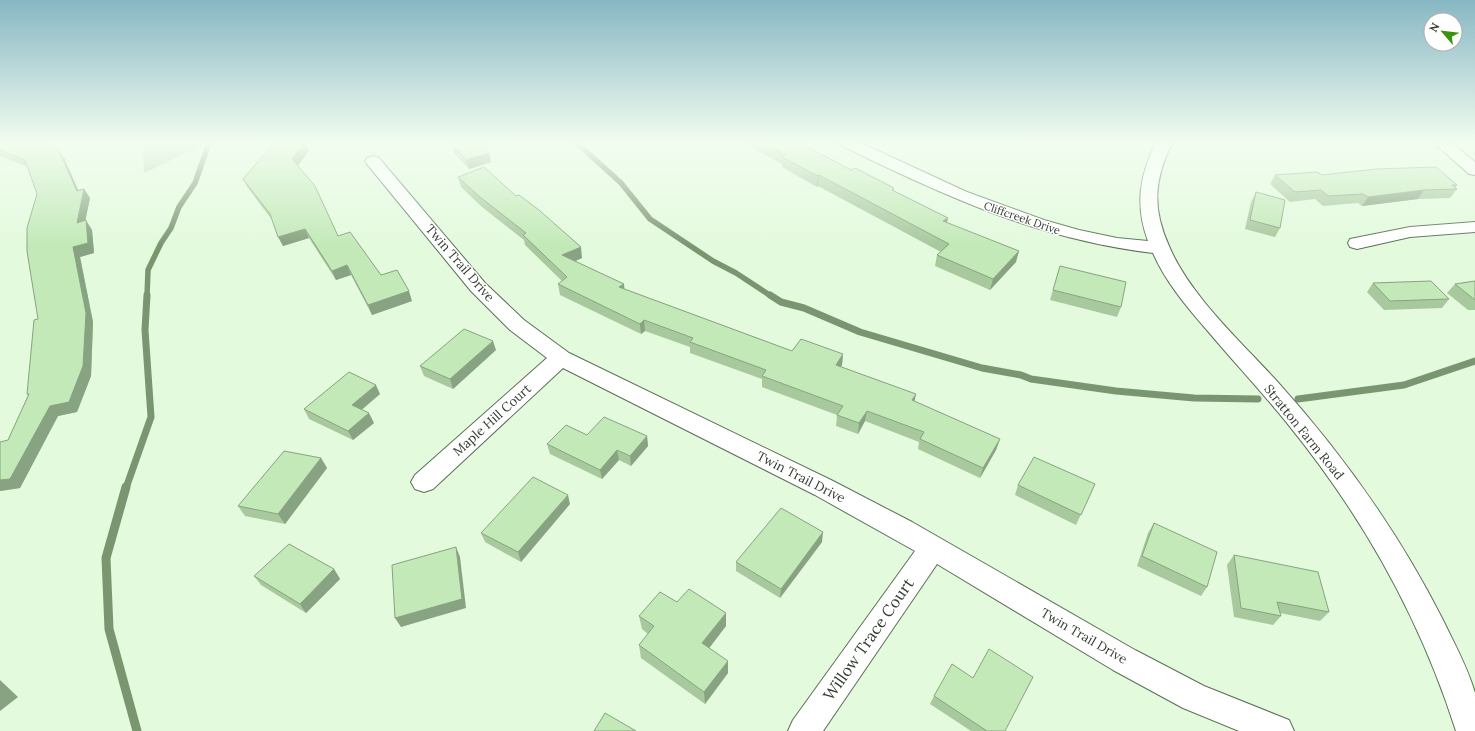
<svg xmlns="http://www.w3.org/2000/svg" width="1475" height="731" font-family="Lora,serif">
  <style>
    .green { fill: #bdd8b5 }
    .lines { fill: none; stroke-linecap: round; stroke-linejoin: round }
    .stream-far2 { stroke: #7a9671; stroke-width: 5.5 }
    .stream-far1 { stroke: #7a9671; stroke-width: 7 }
    .stream { stroke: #7a9671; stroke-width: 9 }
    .street-casing { stroke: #5b6f56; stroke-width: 2 }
    .street { fill: #fff; fill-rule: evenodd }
    .wall { fill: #a8c89e }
    .shaded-wall { fill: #88a381 }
    .building { fill: #c3e9b8; stroke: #88a381 }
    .labels { text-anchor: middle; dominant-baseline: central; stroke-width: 3; stroke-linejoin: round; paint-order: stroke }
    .far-street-label { font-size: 11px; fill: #353e33; stroke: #fff }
    .street-label { font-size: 13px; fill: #353e33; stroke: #fff }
    .near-street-label { font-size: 16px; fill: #353e33; stroke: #fff }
  </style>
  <rect width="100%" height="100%" fill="#e3fadd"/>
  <polygon class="green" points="143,143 207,143 144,173"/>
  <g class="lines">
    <g class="stream-far2">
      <polyline points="577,143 621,183 650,219 713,261 736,273 771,296"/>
      <polyline points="147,296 148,270 161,243 171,228 179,207 195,183 209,143"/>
    </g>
    <g class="stream-far1">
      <polyline points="770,295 781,302 804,308 860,332 982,368 1021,375 1031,379 1116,391 1194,398 1258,399"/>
      <polyline points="1298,399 1404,385 1475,361"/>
      <polyline points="126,488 151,417 145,330 147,295"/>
    </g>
    <polyline class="stream" points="126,487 106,558 109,629 137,731"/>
    <defs>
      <g id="street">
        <path d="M 840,143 L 861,143 L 967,192 L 1044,220 L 1079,230 L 1117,238 L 1148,241 C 1135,206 1139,176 1156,143 L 1172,143 C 1154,180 1152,208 1169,246 C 1189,294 1239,340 1275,379 C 1341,452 1398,531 1443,620 C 1454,643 1468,668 1475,693 C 1475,704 1475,719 1475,731 L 1456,731 C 1420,618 1362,515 1287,423 C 1261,391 1233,361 1206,329 C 1186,306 1165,281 1153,253 C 1036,239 946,196 842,146 Z"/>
        <polygon points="1434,143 1452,143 1475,162 1475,175 1469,174"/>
        <polygon points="373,156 379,158 485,283 524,320 569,353 833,481 912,522 1135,650 1204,686 1289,720 1294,731 1239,731 1183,708 1113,670 937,564 823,731 788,731 793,720 915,551 815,495 563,368 433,489 424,492 415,489 411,482 415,475 547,358 510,330 471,291 367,164 365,161 367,158"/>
        <polygon points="1475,222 1475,232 1410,237 1357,249 1350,247 1348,243 1350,239 1410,227"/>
      </g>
    </defs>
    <use href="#street" class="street-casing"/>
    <use href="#street" class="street"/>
  </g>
  <g class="wall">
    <polygon points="0,143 64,158 78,190 84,189 90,198 85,221 92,230 94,253 80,257 93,322 91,376 77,412 58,416 20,488 0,491 0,442 8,440 28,396 27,394 38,319 37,194 28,167 0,156"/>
    <polygon points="743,143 800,143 851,170 894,188 894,191 948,218 947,222 1016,262 990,290 935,266 937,255 941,252 818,186 817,187 782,167 782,164"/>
    <polygon points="452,144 491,162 469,169 454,153"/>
    <polygon points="309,151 298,165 338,236 381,275 412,301 372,315 351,275 336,280 309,238 283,246 273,221 248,188 243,179"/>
    <polygon points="1275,175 1457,185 1455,188 1457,189 1450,198 1418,199 1362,206 1358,203 1323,206 1315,199 1290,202 1270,184"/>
    <polygon points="458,177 582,258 575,261 625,289 792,351 843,354 842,365 841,367 916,394 914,401 1000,439 996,450 980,478 918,449 919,442 865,421 858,434 836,426 837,415 762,387 762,379 690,353 690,347 645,331 641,334 560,295 558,284 562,281 525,245 524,240 482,207 461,187"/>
    <polygon points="1256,192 1280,228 1275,237 1245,229 1251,202"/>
    <polygon points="1060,266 1121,307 1117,317 1050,300"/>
    <polygon points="1475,281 1475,310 1468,310 1447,293 1455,284"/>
    <polygon points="1373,283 1449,299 1442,308 1384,310 1367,292"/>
    <polygon points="496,350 453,389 424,376 420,366"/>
    <polygon points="380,394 362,410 374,423 353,440 309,419 304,409"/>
    <polygon points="587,435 647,436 648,446 631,466 619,460 602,479 550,454 547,444"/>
    <polygon points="321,458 327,468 285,524 245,516 238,506"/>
    <polygon points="1095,484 1076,525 1015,495 1018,485"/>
    <polygon points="570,504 521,562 485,542 481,533"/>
    <polygon points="1154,523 1207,587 1201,596 1137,566 1148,533"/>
    <polygon points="822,542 780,598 736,571 736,562"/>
    <polygon points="1234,555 1329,612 1320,621 1280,613 1281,616 1273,625 1234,617 1227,565"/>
    <polygon points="334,569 340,579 306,613 261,585 254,576"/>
    <polygon points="677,602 726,626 709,648 728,673 705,704 641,658 639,645 648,634 642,629 639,616"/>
    <polygon points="934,696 1005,731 971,731 930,704"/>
  </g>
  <g class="shaded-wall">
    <polygon points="304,143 306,143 309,151 296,168 292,159"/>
    <polygon points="58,149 64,158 82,199 84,189 90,198 83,232 77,223 77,191"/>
    <polygon points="489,153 491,162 469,169 466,160"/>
    <polygon points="819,175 818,186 817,187 818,176"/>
    <polygon points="1424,190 1418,199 1362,206 1368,197"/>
    <polygon points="948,218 945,229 943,221"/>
    <polygon points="86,220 92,230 94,253 80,257 93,322 91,376 77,412 58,416 20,488 0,491 0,480 10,479 73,247"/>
    <polygon points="305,229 309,238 283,246 278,237"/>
    <polygon points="581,247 582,258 564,266 562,255"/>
    <polygon points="1019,251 1016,262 990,290 993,279"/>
    <polygon points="347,265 351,275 336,280 332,271"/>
    <polygon points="624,284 625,294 619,287"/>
    <polygon points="409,291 412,301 372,315 368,305"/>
    <polygon points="644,320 645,331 641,334 640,324"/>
    <polygon points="493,341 496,350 453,389 450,379"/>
    <polygon points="843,354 842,365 835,376 836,365"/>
    <polygon points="376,385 380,394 356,414 352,405"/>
    <polygon points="916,394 914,404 912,400"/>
    <polygon points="867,411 865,421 858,434 859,423"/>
    <polygon points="369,413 374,423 353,440 348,431"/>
    <polygon points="647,436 648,446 631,466 630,456"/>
    <polygon points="1000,439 996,450 980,478 983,468"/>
    <polygon points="617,450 619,460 602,479 600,470"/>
    <polygon points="321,458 327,468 285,524 278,514"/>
    <polygon points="568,495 570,504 521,562 518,552"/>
    <polygon points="823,532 822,542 780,598 781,589"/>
    <polygon points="456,547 460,557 466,608 401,627 395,618"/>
    <polygon points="334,569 340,579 306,613 300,604"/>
    <polygon points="726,613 726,626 703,656 702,643"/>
    <polygon points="728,661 728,673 705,704 704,692"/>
    <polygon points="0,680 18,697 0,711"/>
  </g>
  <g class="building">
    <polygon points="0,143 43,143 58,149 77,191 84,189 77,223 86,220 88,243 73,247 86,313 83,366 69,402 50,406 10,479 0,480 0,442 8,440 29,394 27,394 34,320 38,319 27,251 27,228 37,194 25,160 0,150"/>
    <polygon points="274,143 304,143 292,159 315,186 338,236 350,232 381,275 397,270 409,291 368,305 347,265 332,271 305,229 278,237 270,214 243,179"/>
    <polygon points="455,143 480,143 489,153 466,160 452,144"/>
    <polygon points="762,143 800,143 851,170 855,168 894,188 892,190 948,218 943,221 1019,251 993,279 937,255 949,244 819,175 818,176 782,157 785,155"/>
    <polygon points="484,167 516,196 519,195 539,210 581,247 562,255 624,284 619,287 792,351 801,339 843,354 836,365 916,394 912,400 1000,439 983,468 920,439 924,432 867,411 859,423 837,415 843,406 762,376 766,370 690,342 693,338 644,320 640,324 558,284 567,277 523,235 526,233 480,197 458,177"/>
    <polygon points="1436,167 1457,185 1452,185 1457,189 1424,190 1368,197 1363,194 1328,196 1321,190 1295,192 1275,175 1317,172 1322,175 1376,169"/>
    <polygon points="1256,192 1285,200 1280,228 1250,220"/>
    <polygon points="1060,266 1126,282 1121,307 1053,290"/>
    <polygon points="1431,281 1449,299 1390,301 1373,283"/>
    <polygon points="1475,281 1475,300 1455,284"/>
    <polygon points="464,329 493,341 450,379 420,366"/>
    <polygon points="349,372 376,385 352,405 369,413 348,431 304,409"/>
    <polygon points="604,417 647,436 630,456 617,450 600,470 547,444 566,425 587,435"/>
    <polygon points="284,451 321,458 278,514 238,506"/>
    <polygon points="1034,457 1095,484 1081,515 1018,485"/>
    <polygon points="533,477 568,495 518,552 481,533"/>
    <polygon points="781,508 823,532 781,589 736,562"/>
    <polygon points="1154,523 1217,552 1207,587 1142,556"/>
    <polygon points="289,544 334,569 300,604 254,576"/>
    <polygon points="456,547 462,599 395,618 392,565"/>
    <polygon points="1234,555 1318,572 1329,612 1277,602 1281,616 1241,608"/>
    <polygon points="689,589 726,613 702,643 728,661 704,692 639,645 654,626 639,616 660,592 677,602"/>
    <polygon points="989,649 1033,677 1005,731 987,731 934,696 952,664 973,678"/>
    <polygon points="605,713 636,731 594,731"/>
  </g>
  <linearGradient id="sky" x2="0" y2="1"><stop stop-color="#87b7c3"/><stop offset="0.58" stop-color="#f2fdf0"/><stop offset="1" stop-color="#f2fdf0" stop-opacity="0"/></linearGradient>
  <rect width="1475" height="246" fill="url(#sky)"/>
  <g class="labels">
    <g class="far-street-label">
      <text transform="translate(1022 218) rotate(19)">Cliffcreek Drive</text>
    </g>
    <g class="street-label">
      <text transform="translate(460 263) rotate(49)">Twin Trail Drive</text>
      <text transform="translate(492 420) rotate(-42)">Maple Hill Court</text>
      <text transform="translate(1304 432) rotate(51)">Stratton Farm Road</text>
      <text transform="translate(801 477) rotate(27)">Twin Trail Drive</text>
      <text transform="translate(1084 636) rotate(30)">Twin Trail Drive</text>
    </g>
    <g class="near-street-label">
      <text transform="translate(868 639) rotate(-55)">Willow Trace Court</text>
    </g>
  </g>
  <g transform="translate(1443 32) rotate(298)"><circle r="19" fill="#ffffff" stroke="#aeb2ad"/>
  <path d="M0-3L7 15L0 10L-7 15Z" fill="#39940c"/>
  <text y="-6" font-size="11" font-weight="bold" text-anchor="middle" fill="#353e33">N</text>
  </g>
</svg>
